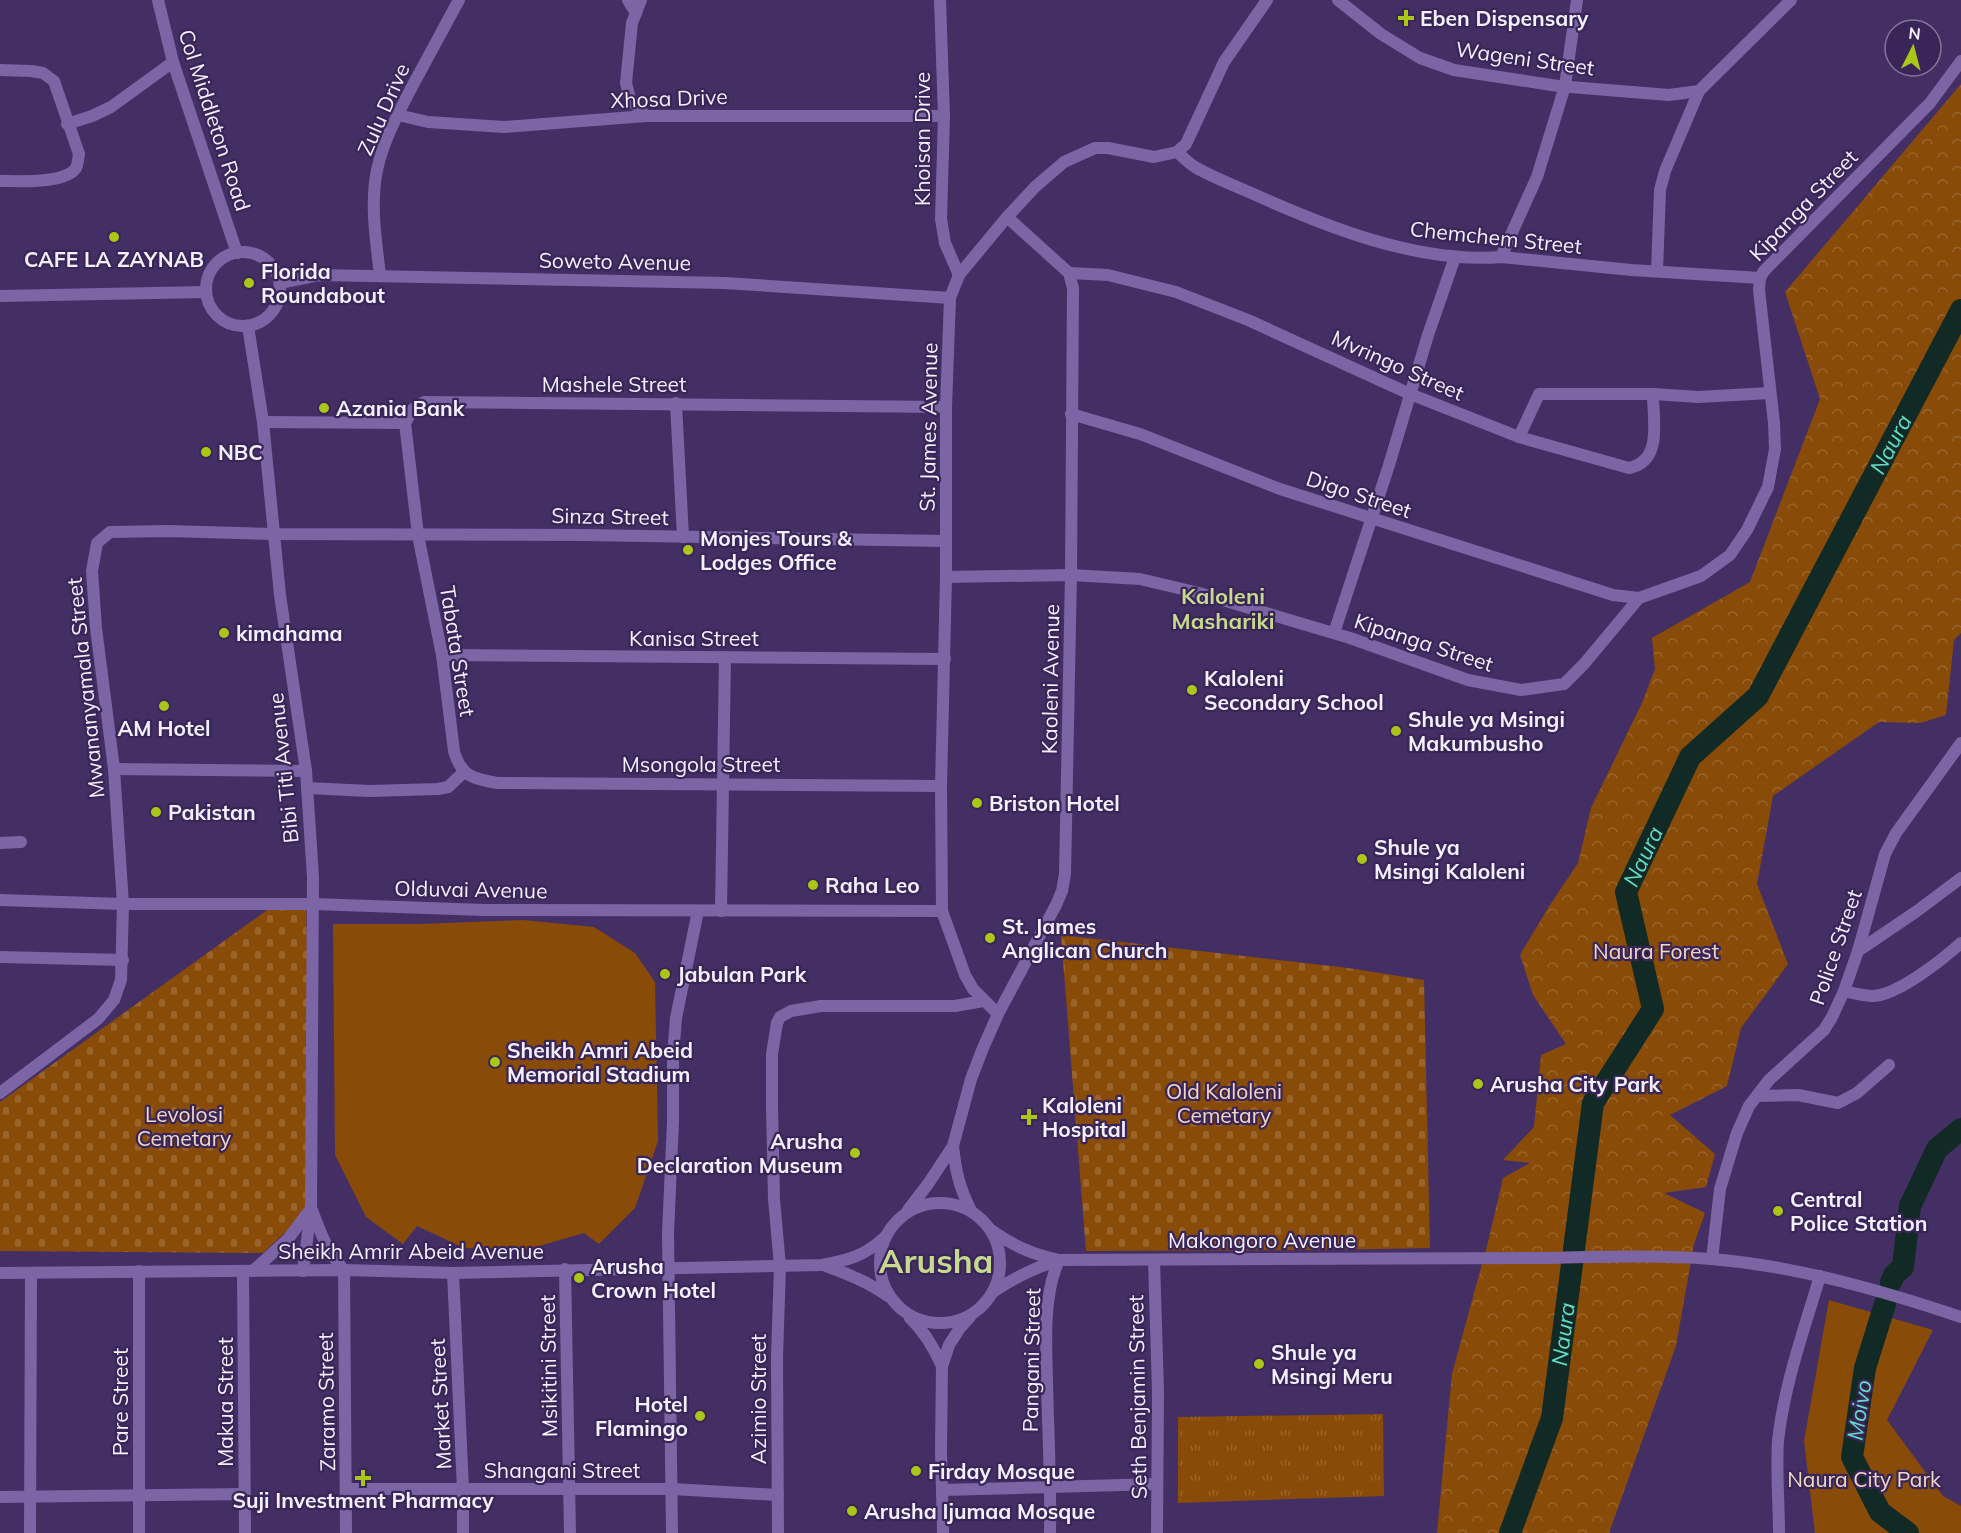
<svg xmlns="http://www.w3.org/2000/svg" width="1961" height="1533" font-family="Mulish,sans-serif">
  <style>
    .grass { fill: url(#grass-tufts) }
    .forest { fill: url(#forest-crowns) }
    .cemetery { fill: url(#cemetery-stones) }
    .green { fill: #884b08 }
    .lines { fill: none; stroke-linecap: round; stroke-linejoin: round }
    .river { stroke: #112a25; stroke-width: 22 }
    .minor { stroke: #7c65a5; stroke-width: 12 }
    .poi-dot { fill: #aac718; stroke: #392558; stroke-width: 2 }
    .labels { text-anchor: middle; dominant-baseline: central; stroke-width: 4.5; stroke-linejoin: round; paint-order: stroke }
    .poi-label { font-size: 21px; font-weight: bold; fill: #f4f0fe; stroke: #392558; text-anchor: start }
    .street-label { font-size: 21px; fill: #f4f0fe; stroke: #392558 }
    .park-label { font-size: 21px; fill: #f0d7c4; stroke: #392558 }
    .water-label { font-size: 22px; font-style: italic; fill: #63dec8; stroke: #392558 }
    .neighbourhood-label { font-size: 22px; font-weight: bold; fill: #c7d98e; stroke: #392558 }
    .town-label { font-size: 33px; font-weight: bold; fill: #c7d98e; stroke: #392558 }
  </style>
  <defs>
    <pattern id="grass-tufts" width="24" height="20" patternUnits="userSpaceOnUse" patternTransform="scale(1.5)"><rect width="24" height="20" fill="#884b08"/><path d="M3 7l-1-3M5 7V3M7 7l1-3M15 17l-1-3M17 17v-4M19 17l1-3" fill="none" stroke="#99652d"/></pattern>
    <pattern id="forest-crowns" width="20" height="18" patternUnits="userSpaceOnUse" patternTransform="scale(1.5)"><rect width="20" height="18" fill="#884b08"/><path d="M2 6a3 3 0 1 1 6 0M12 15a3 3 0 1 1 6 0" fill="none" stroke="#99652d"/></pattern>
    <pattern id="cemetery-stones" width="16" height="16" patternUnits="userSpaceOnUse" patternTransform="scale(1.5)"><rect width="16" height="16" fill="#884b08"/><path d="M2 7V4a2 2 0 0 1 4 0v3zM10 15v-3a2 2 0 0 1 4 0v3z" fill="#99652d"/></pattern>
  </defs>
  <rect width="100%" height="100%" fill="#442f64"/>
  <polygon class="grass" points="1383,1414 1384,1496 1178,1503 1178,1417"/>
  <polygon class="forest" points="1961,84 1961,633 1954,640 1946,715 1920,723 1879,722 1773,796 1757,884 1788,964 1741,1028 1727,1086 1670,1115 1715,1154 1706,1187 1664,1193 1705,1213 1694,1244 1676,1346 1609,1533 1437,1533 1452,1374 1488,1242 1503,1178 1530,1163 1503,1160 1534,1127 1541,1055 1566,1044 1533,995 1520,955 1548,908 1578,863 1591,808 1642,703 1655,669 1652,638 1750,582 1820,399 1785,292"/>
  <g class="cemetery">
    <polygon points="281,900 306,900 312,1207 263,1253 0,1251 0,1102"/>
    <polygon points="1061,935 1348,968 1424,980 1430,1248 1323,1250 1086,1251"/>
  </g>
  <g class="green">
    <polygon points="523,920 594,927 635,953 655,982 658,1141 635,1208 599,1244 584,1233 529,1249 464,1248 417,1226 403,1244 366,1217 335,1155 333,924 421,924"/>
    <polygon points="1829,1300 1933,1330 1887,1420 1943,1496 1961,1506 1961,1533 1815,1533 1804,1441"/>
  </g>
  <g class="lines">
    <g class="river">
      <polyline points="1891,1282 1894,1275 1903,1267 1910,1206 1937,1149 1961,1129"/>
      <polyline points="1885,1304 1865,1368 1852,1457 1880,1512 1908,1533"/>
      <path id="s1" d="M 1510,1533 L 1552,1418 L 1593,1103 L 1653,1009 L 1626,892 L 1690,757 L 1758,696 L 1961,310"/>
    </g>
    <g class="minor">
      <polyline points="158,0 173,62 237,253"/>
      <polyline points="628,0 636,13"/>
      <polyline points="641,0 632,23 626,83 630,99 646,116"/>
      <polyline points="940,0 944,116 941,219 945,243 959,275"/>
      <polyline points="1338,0 1381,34 1420,58 1454,70 1558,86 1669,95 1699,91 1791,0"/>
      <path d="M 0,70 L 31,71 L 43,73 L 54,81 L 79,154 C 78,159 78,164 76,168 C 65,184 19,181 0,181"/>
      <polyline points="398,115 428,122 504,127 646,116 944,116"/>
      <polyline points="67,124 92,116 111,107 173,62"/>
      <path d="M 1177,152 C 1183,157 1188,163 1195,167 C 1212,177 1231,184 1249,192 C 1324,226 1418,264 1501,257 L 1631,270 L 1760,278"/>
      <circle cx="243" cy="289" r="37"/>
      <polyline points="1501,257 1537,177 1565,86 1577,0"/>
      <polyline points="1657,271 1660,190 1665,171 1699,91"/>
      <path d="M 1069,273 L 1108,275 L 1176,292 L 1248,320 L 1410,394 L 1519,437 L 1629,468 C 1663,461 1653,421 1653,394"/>
      <path d="M 380,275 C 376,241 370,204 377,170 C 384,138 400,110 415,81 C 430,54 444,27 459,0"/>
      <polyline points="280,283 319,275 725,283 950,298"/>
      <polyline points="0,296 206,292"/>
      <polyline points="248,326 263,422 280,595 306,771 313,877 311,1209 303,1271"/>
      <polyline points="676,403 683,537"/>
      <polyline points="1071,414 1140,434 1280,489 1613,595 1639,598"/>
      <polyline points="263,422 405,423"/>
      <polyline points="1519,437 1539,394 1653,394 1698,397 1770,393"/>
      <polyline points="946,577 1071,575 1140,579 1199,593 1350,638 1468,680 1521,690 1564,684 1584,664 1639,598 1701,576 1730,555 1747,530 1768,487 1775,449 1774,423 1759,290 1760,278 1764,271 1930,103 1961,61"/>
      <polyline points="1334,633 1389,465 1428,335 1455,257"/>
      <polyline points="442,655 945,659"/>
      <polyline points="114,769 306,771"/>
      <path d="M 941,786 L 497,783 C 473,779 461,776 454,751 L 442,655 L 418,535 L 405,423 L 413,409 L 424,402 L 946,407"/>
      <polyline points="307,788 369,791 438,789 448,787 464,772"/>
      <polyline points="0,843 21,842"/>
      <polyline points="0,900 123,904 314,904 484,910 942,911"/>
      <polyline points="721,911 725,657"/>
      <polyline points="1858,951 1917,911 1961,878"/>
      <polyline points="0,957 123,960"/>
      <path d="M 1844,991 C 1853,993 1864,996 1873,996 C 1898,995 1942,960 1961,943"/>
      <polyline points="998,1014 973,989 965,975 942,911 941,786 946,577 946,407 950,298 959,275 1007,217 1035,187 1064,162 1095,148 1108,148 1154,157 1177,152 1186,144 1224,62 1267,0"/>
      <polyline points="0,1093 98,1019 114,1000 121,980 123,904 114,769 96,628 92,571 97,543 110,532 168,531 274,534 585,535 946,541"/>
      <polyline points="1757,1096 1798,1095 1838,1103 1857,1093 1889,1065"/>
      <path d="M 953,1146 C 956,1173 959,1186 971,1211"/>
      <circle cx="940" cy="1263" r="60"/>
      <path d="M 312,1210 C 320,1232 328,1253 344,1270 L 346,1533"/>
      <polyline points="908,1210 928,1184 953,1146 971,1079 983,1048 998,1014 1056,905 1062,891 1065,874 1071,575 1073,288 1069,273 1007,217"/>
      <path d="M 991,1230 C 1014,1246 1031,1254 1059,1260 L 1541,1258 C 1598,1257 1655,1255 1711,1259 C 1797,1266 1880,1290 1961,1317"/>
      <polyline points="1712,1259 1720,1189 1737,1133 1749,1106 1769,1080 1824,1030 1832,1017 1844,991 1858,951 1885,854 1896,833 1961,743"/>
      <polyline points="1154,1260 1158,1391 1157,1533"/>
      <path d="M 826,1266 C 848,1274 868,1282 888,1296"/>
      <polyline points="565,1269 570,1533"/>
      <polyline points="139,1271 139,1533"/>
      <polyline points="253,1271 288,1239 309,1211"/>
      <polyline points="243,1272 245,1533"/>
      <path d="M 0,1273 L 344,1270 L 453,1273 L 822,1265 C 849,1260 865,1256 886,1236"/>
      <polyline points="453,1273 463,1489 463,1533"/>
      <path d="M 993,1292 C 1014,1278 1033,1268 1057,1261"/>
      <path d="M 910,1318 C 925,1332 934,1348 942,1366"/>
      <polyline points="347,1489 672,1489 778,1495"/>
      <polyline points="942,1490 1157,1484"/>
      <polyline points="0,1497 245,1494"/>
      <polyline points="30,1533 31,1273"/>
      <polyline points="672,1533 668,1233 673,1122 673,1056 676,1018 698,911"/>
      <polyline points="778,1533 777,1357 780,1266 774,1199 772,1106 772,1054 777,1023 780,1017 791,1011 821,1006 955,1006 983,1001"/>
      <polyline points="943,1533 941,1450 942,1366 949,1345 960,1328 970,1317"/>
      <path d="M 1050,1533 C 1051,1482 1048,1431 1047,1380 C 1046,1342 1043,1295 1059,1260"/>
      <path d="M 1779,1533 C 1779,1503 1776,1471 1778,1441 C 1784,1385 1804,1330 1820,1276"/>
    </g>
  </g>
  <g class="poi-dot">
    <path d="M1403 9h6v6h6v6h-6v6h-6v-6h-6v-6h6z"/>
    <circle cx="114" cy="237" r="6"/>
    <circle cx="249" cy="283" r="6"/>
    <circle cx="324" cy="408" r="6"/>
    <circle cx="206" cy="452" r="6"/>
    <circle cx="688" cy="550" r="6"/>
    <circle cx="224" cy="633" r="6"/>
    <circle cx="1192" cy="690" r="6"/>
    <circle cx="164" cy="706" r="6"/>
    <circle cx="1396" cy="731" r="6"/>
    <circle cx="977" cy="803" r="6"/>
    <circle cx="156" cy="812" r="6"/>
    <circle cx="1362" cy="859" r="6"/>
    <circle cx="813" cy="885" r="6"/>
    <circle cx="990" cy="938" r="6"/>
    <circle cx="665" cy="974" r="6"/>
    <circle cx="495" cy="1062" r="6"/>
    <circle cx="1478" cy="1084" r="6"/>
    <path d="M1026 1108h6v6h6v6h-6v6h-6v-6h-6v-6h6z"/>
    <circle cx="855" cy="1153" r="6"/>
    <circle cx="1778" cy="1211" r="6"/>
    <circle cx="579" cy="1278" r="6"/>
    <circle cx="1259" cy="1364" r="6"/>
    <circle cx="700" cy="1416" r="6"/>
    <circle cx="916" cy="1471" r="6"/>
    <path d="M360 1469h6v6h6v6h-6v6h-6v-6h-6v-6h6z"/>
    <circle cx="852" cy="1511" r="6"/>
  </g>
  <g class="labels">
    <g class="poi-label">
      <text x="1420" y="18">Eben Dispensary</text>
      <text x="114" y="259" text-anchor="middle">CAFE LA ZAYNAB</text>
      <text x="261" y="271">Florida<tspan x="261" dy="24">Roundabout</tspan></text>
      <text x="336" y="408">Azania Bank</text>
      <text x="218" y="452">NBC</text>
      <text x="700" y="538">Monjes Tours &amp;<tspan x="700" dy="24">Lodges Office</tspan></text>
      <text x="236" y="633">kimahama</text>
      <text x="1204" y="678">Kaloleni<tspan x="1204" dy="24">Secondary School</tspan></text>
      <text x="1408" y="719">Shule ya Msingi<tspan x="1408" dy="24">Makumbusho</tspan></text>
      <text x="164" y="728" text-anchor="middle">AM Hotel</text>
      <text x="989" y="803">Briston Hotel</text>
      <text x="168" y="812">Pakistan</text>
      <text x="1374" y="847">Shule ya<tspan x="1374" dy="24">Msingi Kaloleni</tspan></text>
      <text x="825" y="885">Raha Leo</text>
      <text x="1002" y="926">St. James<tspan x="1002" dy="24">Anglican Church</tspan></text>
      <text x="677" y="974">Jabulan Park</text>
      <text x="507" y="1050">Sheikh Amri Abeid<tspan x="507" dy="24">Memorial Stadium</tspan></text>
      <text x="1490" y="1084">Arusha City Park</text>
      <text x="1042" y="1105">Kaloleni<tspan x="1042" dy="24">Hospital</tspan></text>
      <text x="843" y="1141" text-anchor="end">Arusha<tspan x="843" dy="24">Declaration Museum</tspan></text>
      <text x="1790" y="1199">Central<tspan x="1790" dy="24">Police Station</tspan></text>
      <text x="591" y="1266">Arusha<tspan x="591" dy="24">Crown Hotel</tspan></text>
      <text x="1271" y="1352">Shule ya<tspan x="1271" dy="24">Msingi Meru</tspan></text>
      <text x="688" y="1404" text-anchor="end">Hotel<tspan x="688" dy="24">Flamingo</tspan></text>
      <text x="928" y="1471">Firday Mosque</text>
      <text x="363" y="1500" text-anchor="middle">Suji Investment Pharmacy</text>
      <text x="864" y="1511">Arusha Ijumaa Mosque</text>
    </g>
    <g class="street-label">
      <text transform="translate(1525 58) rotate(8)">Wageni Street</text>
      <text transform="translate(669 98) rotate(-2)">Xhosa Drive</text>
      <text transform="translate(383 109) rotate(-66)">Zulu Drive</text>
      <text transform="translate(215 120) rotate(72)">Col Middleton Road</text>
      <text transform="translate(922 139) rotate(-90)">Khoisan Drive</text>
      <text transform="translate(1803 205) rotate(-46)">Kipanga Street</text>
      <text transform="translate(1496 237) rotate(6)">Chemchem Street</text>
      <text transform="translate(615 261) rotate(1)">Soweto Avenue</text>
      <text transform="translate(1398 365) rotate(24)">Mvringo Street</text>
      <text x="614" y="384">Mashele Street</text>
      <text transform="translate(928 427) rotate(-89)">St. James Avenue</text>
      <text transform="translate(1359 494) rotate(18)">Digo Street</text>
      <text transform="translate(610 516) rotate(1)">Sinza Street</text>
      <text x="694" y="638">Kanisa Street</text>
      <text transform="translate(1424 642) rotate(18)">Kipanga Street</text>
      <text transform="translate(458 651) rotate(81)">Tabata Street</text>
      <text transform="translate(1050 679) rotate(-89)">Kaoleni Avenue</text>
      <text transform="translate(85 688) rotate(-96)">Mwananyamala Street</text>
      <text x="701" y="764">Msongola Street</text>
      <text transform="translate(283 768) rotate(-96)">Bibi Titi Avenue</text>
      <text transform="translate(471 889) rotate(1)">Olduvai Avenue</text>
      <text transform="translate(1835 947) rotate(-71)">Police Street</text>
      <text x="1262" y="1240">Makongoro Avenue</text>
      <text x="411" y="1251">Sheikh Amrir Abeid Avenue</text>
      <text transform="translate(1031 1360) rotate(-89)">Pangani Street</text>
      <text transform="translate(548 1366) rotate(-91)">Msikitini Street</text>
      <text transform="translate(1137 1397) rotate(-91)">Seth Benjamin Street</text>
      <text transform="translate(758 1399) rotate(-90)">Azimio Street</text>
      <text transform="translate(120 1402) rotate(-90)">Pare Street</text>
      <text transform="translate(225 1402) rotate(-90)">Makua Street</text>
      <text transform="translate(326 1402) rotate(-91)">Zaramo Street</text>
      <text transform="translate(440 1404) rotate(-93)">Market Street</text>
      <text x="562" y="1470">Shangani Street</text>
    </g>
    <g class="park-label">
      <text x="1656" y="951">Naura Forest</text>
      <text x="1224" y="1091">Old Kaloleni<tspan x="1224" dy="24">Cemetary</tspan></text>
      <text x="184" y="1114">Levolosi<tspan x="184" dy="24">Cemetary</tspan></text>
      <text x="1864" y="1479">Naura City Park</text>
    </g>
    <g class="water-label">
      <text stroke="none"><textPath href="#s1" startOffset="1197">Naura</textPath></text>
      <text stroke="none"><textPath href="#s1" startOffset="711">Naura</textPath></text>
      <text stroke="none"><textPath href="#s1" startOffset="207">Naura</textPath></text>
      <text transform="translate(1859 1410) rotate(-81)">Moivo</text>
    </g>
    <g class="neighbourhood-label">
      <text x="1223" y="596">Kaloleni<tspan x="1223" dy="25">Mashariki</tspan></text>
    </g>
    <g class="town-label">
      <text x="936" y="1260">Arusha</text>
    </g>
  </g>
  <g transform="translate(1913 48) rotate(6)"><circle r="28" fill="#392558" stroke="#84769a" stroke-width="1.5"/>
  <path d="M0-4.5L10 22L0 15L-10 22Z" fill="#aac718"/>
  <text y="-9" font-size="16" font-weight="bold" text-anchor="middle" fill="#f4f0fe">N</text>
  </g>
</svg>
